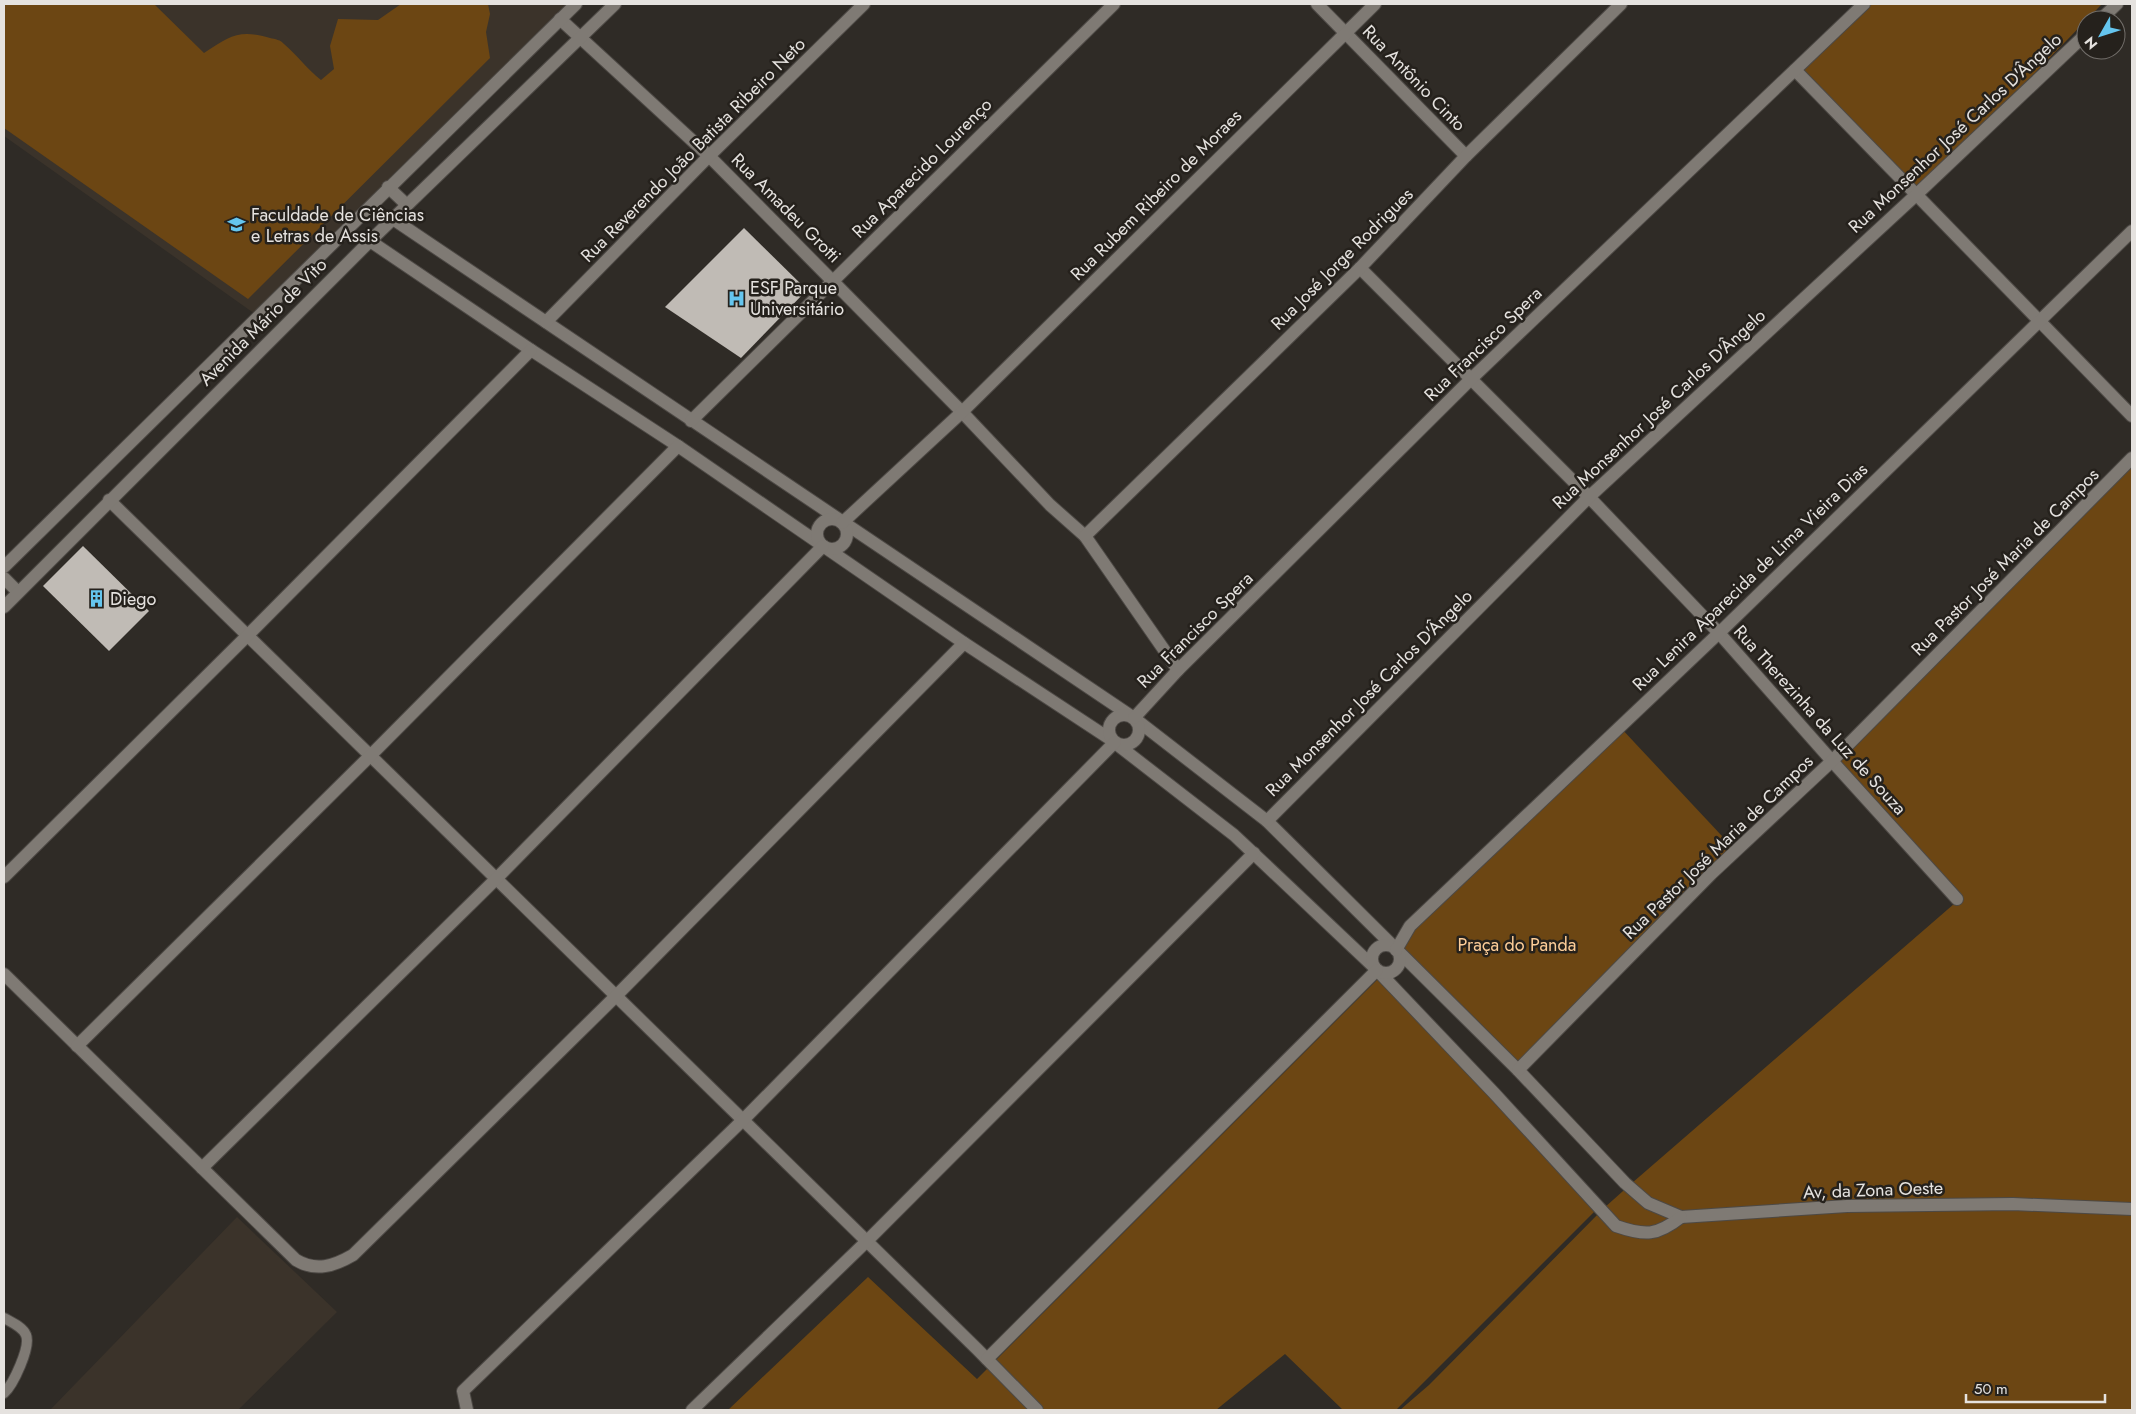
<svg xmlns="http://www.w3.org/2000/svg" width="2136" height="1414" font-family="Jost,sans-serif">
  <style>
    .built { fill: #3b332a }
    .green { fill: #6c4613 }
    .building { fill: #c0bbb5 }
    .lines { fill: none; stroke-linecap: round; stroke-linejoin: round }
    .service-casing { stroke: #4d4945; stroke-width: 12 }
    .minor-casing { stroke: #4d4945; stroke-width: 14 }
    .secondary-casing { stroke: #4d4945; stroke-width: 14 }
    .service { stroke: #7f7a74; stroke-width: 10 }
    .minor { stroke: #7f7a74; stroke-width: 12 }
    .secondary { stroke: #7f7a74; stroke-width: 12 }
    .labels { text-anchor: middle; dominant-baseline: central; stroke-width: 5; stroke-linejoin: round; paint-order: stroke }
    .street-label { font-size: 18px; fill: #e5e2df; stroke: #25211c }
    .poi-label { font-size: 18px; fill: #e5e2df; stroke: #25211c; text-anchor: start }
    .park-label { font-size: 18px; fill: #fdcd98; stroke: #25211c }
  </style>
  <rect width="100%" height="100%" fill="#2f2b26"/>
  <g class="built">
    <polygon points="4,4 566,4 255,314 4,136"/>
    <polygon points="237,1217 337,1312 238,1410 50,1410"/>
  </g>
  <g class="green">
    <path d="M 4,4 L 154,4 L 204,53 C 230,36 239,29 270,38 C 275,39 281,40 284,44 C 297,55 307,69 321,80 L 334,69 L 330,46 L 338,19 L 378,20 L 401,4 L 488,4 L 490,14 L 486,32 L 490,58 L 248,299 L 4,128 Z"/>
    <polygon points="1867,4 2102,4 1917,194 1795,70"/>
    <polygon points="2132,462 2132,1410 1400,1410 1429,1385 1604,1208 1632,1183 1962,897 1837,760"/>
    <polygon points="1620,727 1736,851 1518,1070 1399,954 1410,926"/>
    <polygon points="1380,977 1598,1208 1396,1410 1343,1410 1285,1354 1216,1410 728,1410 868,1277 977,1379"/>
  </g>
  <g class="building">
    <polygon points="744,228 807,290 741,358 665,307"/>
    <polygon points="83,546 149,611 109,651 43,586"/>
  </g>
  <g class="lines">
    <defs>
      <path id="service" d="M 4,1318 C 11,1322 23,1327 26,1335 C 31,1347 13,1385 4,1393"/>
      <g id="minor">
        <polyline points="1317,4 1466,156"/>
        <polyline points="560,19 709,156 962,412 1050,505 1085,536 1178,670"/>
        <polyline points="2100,20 2117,4"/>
        <polyline points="1795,70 2132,416"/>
        <polyline points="393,219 1134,718 1267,821 1518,1070 1625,1183 1648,1203 1681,1217 1847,1206 2013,1204 2132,1209"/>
        <path d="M 370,241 L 531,350 L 678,446 L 964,643 L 1110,739 L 1234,835 L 1377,970 L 1494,1093 L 1616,1226 C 1645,1236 1657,1236 1681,1217"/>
        <polyline points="1360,268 1589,497 1719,633 1832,761 1957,899"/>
        <polyline points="546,322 709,156 864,4"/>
        <polyline points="691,421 1114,4"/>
        <polyline points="109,500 977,1349 1037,1410"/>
        <circle cx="832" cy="534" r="15"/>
        <polyline points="842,523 962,412 1375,4"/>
        <polyline points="1085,536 1360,268 1466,156 1621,4"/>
        <circle cx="1124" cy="730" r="15"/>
        <polyline points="1134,718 1178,670 1471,379 1864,4"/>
        <polyline points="1267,821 1589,497 1917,194 2086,34"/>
        <polyline points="4,877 247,636 531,350"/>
        <circle cx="1386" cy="959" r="14"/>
        <polyline points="1396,950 1410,926 1719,633 2132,231"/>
        <path d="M 4,974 L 296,1260 C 316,1272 334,1266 353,1255 L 616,996 L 964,643"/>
        <polyline points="77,1046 370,756 678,446"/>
        <polyline points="1518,1070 1711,874 1832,761 2132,458"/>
        <polyline points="202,1168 496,879 823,546"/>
        <polyline points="987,1359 1377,970"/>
        <polyline points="467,1410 463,1391 743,1120 1115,742"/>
        <polyline points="692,1410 867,1241 1254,853"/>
      </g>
      <g id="secondary">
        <polyline points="388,187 407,205"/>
        <polyline points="4,567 576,4"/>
        <polyline points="4,578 18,592"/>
        <polyline points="4,607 370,241 615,4"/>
      </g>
    </defs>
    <use href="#service" class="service-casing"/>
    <use href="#minor" class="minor-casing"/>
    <use href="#secondary" class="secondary-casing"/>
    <use href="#service" class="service"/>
    <use href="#minor" class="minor"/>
    <use href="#secondary" class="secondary"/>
  </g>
  <defs>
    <symbol id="university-bare" viewBox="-9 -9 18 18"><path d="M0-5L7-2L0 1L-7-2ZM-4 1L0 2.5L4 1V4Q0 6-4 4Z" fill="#65c5ee" stroke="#25211c" stroke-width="2.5" paint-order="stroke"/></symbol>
    <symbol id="hospital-bare" viewBox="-9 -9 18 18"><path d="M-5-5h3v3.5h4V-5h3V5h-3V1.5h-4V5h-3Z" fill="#65c5ee" stroke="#25211c" stroke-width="2.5" paint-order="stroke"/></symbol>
    <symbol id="building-bare" viewBox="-9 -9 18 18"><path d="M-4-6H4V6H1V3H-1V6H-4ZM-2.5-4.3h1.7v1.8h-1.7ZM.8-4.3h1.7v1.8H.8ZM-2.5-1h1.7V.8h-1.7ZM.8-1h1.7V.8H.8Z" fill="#65c5ee" stroke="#25211c" stroke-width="2.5" paint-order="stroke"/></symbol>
  </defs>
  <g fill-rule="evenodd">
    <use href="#university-bare" x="224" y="212" width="25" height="25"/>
    <use href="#hospital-bare" x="724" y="286" width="25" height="25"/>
    <use href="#building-bare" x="84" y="586" width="25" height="25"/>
  </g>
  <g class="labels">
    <g class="street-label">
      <text transform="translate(1414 78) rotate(46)">Rua Antônio Cinto</text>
      <text transform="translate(1955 133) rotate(-43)">Rua Monsenhor José Carlos D'Ângelo</text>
      <text transform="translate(693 150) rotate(-45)">Rua Reverendo João Batista Ribeiro Neto</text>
      <text transform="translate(922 168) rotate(-45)">Rua Aparecido Lourenço</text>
      <text transform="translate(1156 195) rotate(-45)">Rua Rubem Ribeiro de Moraes</text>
      <text transform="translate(786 208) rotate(45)">Rua Amadeu Grotti</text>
      <text transform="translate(1342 259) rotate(-45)">Rua José Jorge Rodrigues</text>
      <text transform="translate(263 322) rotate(-45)">Avenida Mário de Vito</text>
      <text transform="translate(1483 344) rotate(-44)">Rua Francisco Spera</text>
      <text transform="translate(1659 409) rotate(-43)">Rua Monsenhor José Carlos D'Ângelo</text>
      <text transform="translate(2005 562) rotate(-45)">Rua Pastor José Maria de Campos</text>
      <text transform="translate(1750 577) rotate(-44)">Rua Lenira Aparecida de Lima Vieira Dias</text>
      <text transform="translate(1195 630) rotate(-45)">Rua Francisco Spera</text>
      <text transform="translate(1369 693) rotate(-45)">Rua Monsenhor José Carlos D'Ângelo</text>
      <text transform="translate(1820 720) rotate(48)">Rua Therezinha da Luz de Souza</text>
      <text transform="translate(1718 847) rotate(-44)">Rua Pastor José Maria de Campos</text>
      <text transform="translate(1873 1190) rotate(-2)">Av, da Zona Oeste</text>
    </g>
    <g class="poi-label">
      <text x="251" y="215">Faculdade de Ciências<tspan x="251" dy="21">e Letras de Assis</tspan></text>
      <text x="750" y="288">ESF Parque<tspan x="750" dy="21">Universitário</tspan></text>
      <text x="110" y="599">Diego</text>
    </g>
    <g class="park-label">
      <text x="1517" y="945">Praça do Panda</text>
    </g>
  </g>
  <rect width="2136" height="1414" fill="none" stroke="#e5e2df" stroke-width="10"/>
  <g transform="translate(2101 35) rotate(231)"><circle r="24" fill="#25211c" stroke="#726e6a"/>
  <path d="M0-4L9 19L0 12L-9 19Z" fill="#65c5ee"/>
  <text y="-8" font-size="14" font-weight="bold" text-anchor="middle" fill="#e5e2df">N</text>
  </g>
  <path d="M1966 1394v8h139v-8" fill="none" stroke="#e5e2df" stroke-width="2.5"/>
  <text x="1974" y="1394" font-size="15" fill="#e5e2df" stroke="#25211c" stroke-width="4" paint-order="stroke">50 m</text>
</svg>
